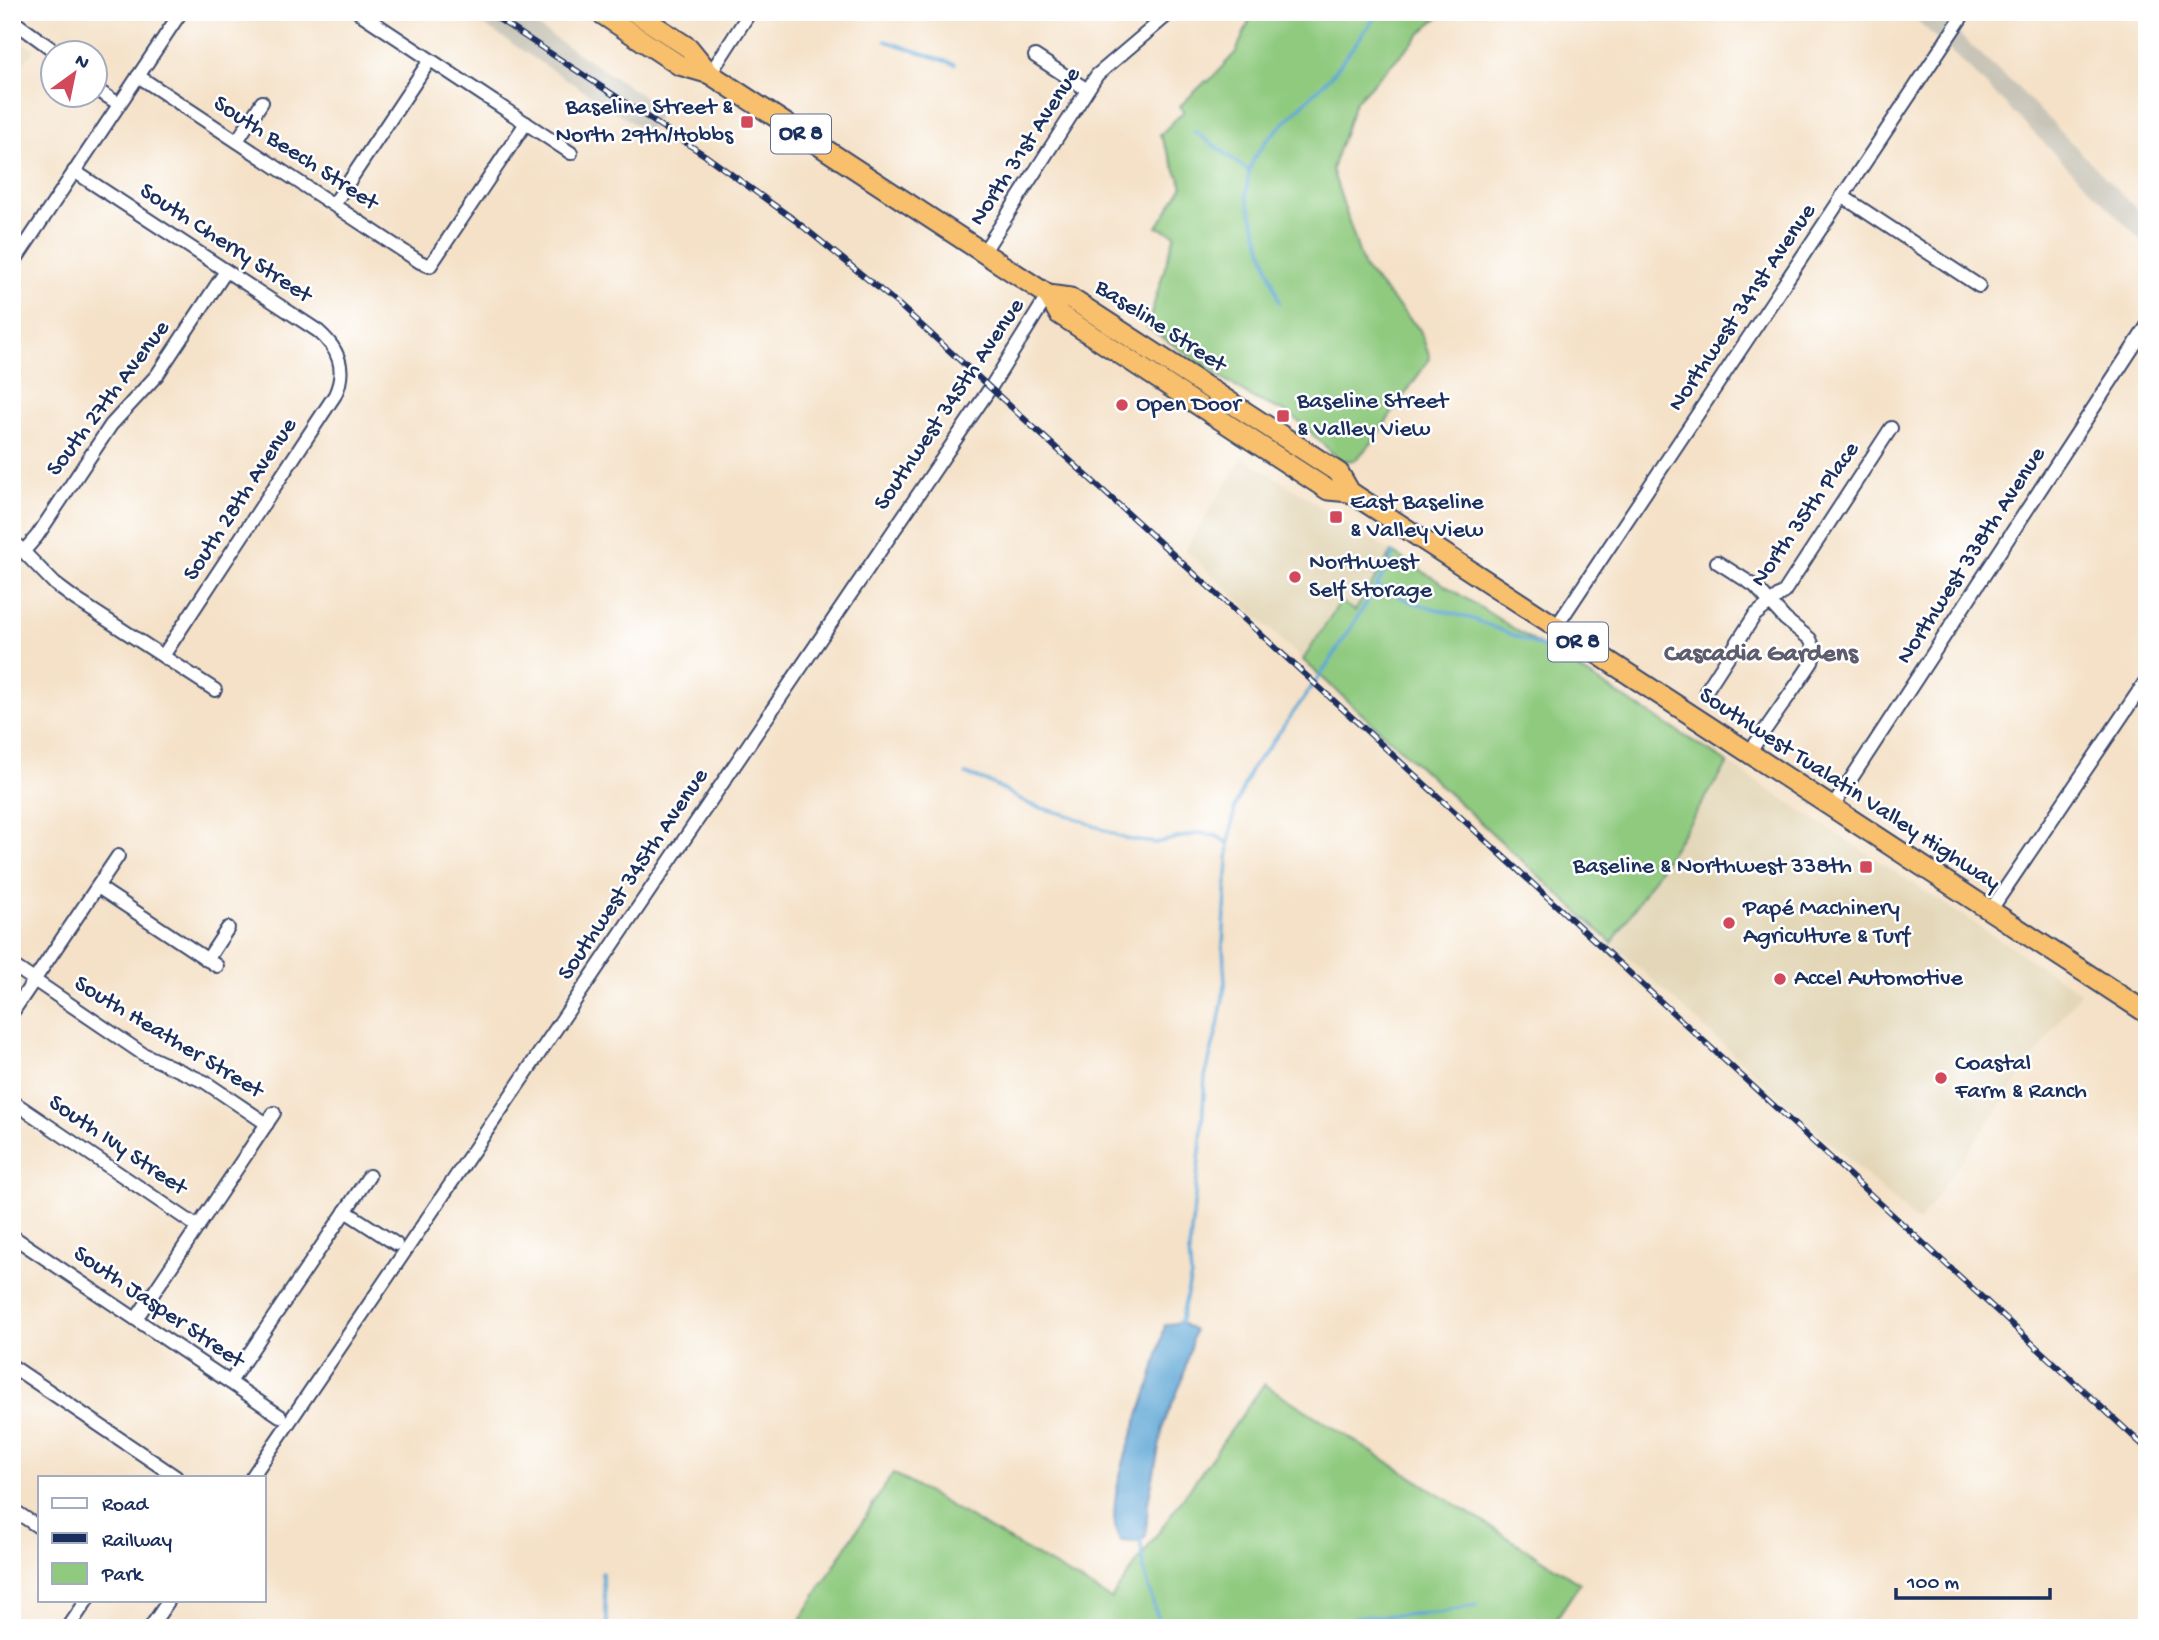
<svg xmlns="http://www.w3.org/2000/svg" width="2159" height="1640" font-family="'Gochi Hand',sans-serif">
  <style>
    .built { fill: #e3d7b8 }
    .industrial { fill: #c8c4b8 }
    .green { fill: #8fca7f; stroke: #557c6e; stroke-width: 2 }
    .water { fill: #60a7d6; stroke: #3e6b9a; stroke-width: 2 }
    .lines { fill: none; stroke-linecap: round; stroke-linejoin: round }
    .stream { stroke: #60a7d6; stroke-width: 3.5 }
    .minor-casing { stroke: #3c4a6e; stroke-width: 16 }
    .highway-casing { stroke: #3c4a6e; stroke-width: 23 }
    .minor { stroke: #fff; stroke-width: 12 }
    .highway { stroke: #f8bf6c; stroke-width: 19 }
    .rail-casing { stroke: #1b2f5e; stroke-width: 6 }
    .rail { stroke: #fff; stroke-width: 3.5; stroke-dasharray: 10; stroke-linecap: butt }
    .poi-dot { fill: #d1495b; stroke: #fff; stroke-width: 2.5 }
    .labels { text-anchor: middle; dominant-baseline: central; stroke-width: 5; stroke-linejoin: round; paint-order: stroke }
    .shield { fill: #fff; stroke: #5f6d8e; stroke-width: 2 }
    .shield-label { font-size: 23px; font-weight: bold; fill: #1b2f5e }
    .poi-label { font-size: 24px; fill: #1b2f5e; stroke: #fff; text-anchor: start }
    .street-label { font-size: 24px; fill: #1b2f5e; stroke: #fff }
    .neighbourhood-label { font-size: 26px; font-weight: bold; fill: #5e5d6e; stroke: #fff }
  </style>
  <rect width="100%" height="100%" fill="#fff"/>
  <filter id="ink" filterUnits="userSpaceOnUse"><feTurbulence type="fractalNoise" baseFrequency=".0143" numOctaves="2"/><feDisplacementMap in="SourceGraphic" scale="14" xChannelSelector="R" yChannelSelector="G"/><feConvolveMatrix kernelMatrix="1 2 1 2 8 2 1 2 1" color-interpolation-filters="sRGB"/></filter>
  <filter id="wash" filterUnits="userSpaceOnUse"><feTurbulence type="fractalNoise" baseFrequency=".00686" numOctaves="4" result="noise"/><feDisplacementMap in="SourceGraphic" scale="28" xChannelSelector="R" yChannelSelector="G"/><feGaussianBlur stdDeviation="1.57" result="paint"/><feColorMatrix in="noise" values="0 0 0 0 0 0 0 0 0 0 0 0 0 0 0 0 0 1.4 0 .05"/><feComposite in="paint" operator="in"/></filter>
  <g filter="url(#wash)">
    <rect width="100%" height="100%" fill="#f4e1c7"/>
    <g class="built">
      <polygon points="12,36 34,49 12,82"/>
      <polygon points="1243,457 1392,552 1355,611 1340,602 1303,660 1185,550"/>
      <polygon points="1728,763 2080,992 1918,1223 1612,943"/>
    </g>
    <g class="industrial">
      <polygon points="464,12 515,12 663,109 648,133"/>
      <polygon points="1908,12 1934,12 2018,88 2147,220 2147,246 1972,71"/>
    </g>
    <g class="green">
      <polygon points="1253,12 1447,12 1431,23 1355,102 1332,169 1364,268 1420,330 1430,358 1370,445 1355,460 1341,461 1292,415 1251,397 1147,327 1175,234 1157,227 1183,186 1160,135 1184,111 1180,106 1206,81 1208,82 1236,52"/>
      <polygon points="1392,552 1728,763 1612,943 1303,660 1340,602 1355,611"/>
      <polygon points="1264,1384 1580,1583 1550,1628 795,1628 893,1473 1111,1599"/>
    </g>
    <path class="water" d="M 1180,1322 L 1194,1331 L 1182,1381 L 1164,1423 L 1148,1503 L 1146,1535 L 1140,1542 L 1121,1541 C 1098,1510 1140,1417 1150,1384 C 1156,1365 1160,1345 1165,1325 Z"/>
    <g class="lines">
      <g class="stream">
        <polyline points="886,41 955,64"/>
        <polyline points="1194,131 1249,171"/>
        <polyline points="1279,302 1246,196 1249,171 1254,158 1266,141 1332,75 1379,12"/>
        <polyline points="1377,586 1414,603 1473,619 1550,650"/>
        <polyline points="966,774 991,783 1031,805 1071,816 1126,839 1155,843 1200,833 1217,836 1229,844"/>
        <polyline points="1180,1324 1191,1276 1189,1251 1201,1142 1205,1077 1218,1026 1225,985 1223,945 1229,844 1235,807 1252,767 1271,744 1328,664 1377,586 1394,553"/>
        <polyline points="1140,1538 1144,1570 1160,1628"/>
        <polyline points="602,1573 608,1628"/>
        <polyline points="1333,1628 1356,1617 1439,1613 1477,1605"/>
      </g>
    </g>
  </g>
  <g filter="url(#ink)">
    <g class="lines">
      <defs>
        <g id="minor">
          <polyline points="358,12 571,153"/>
          <polyline points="12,20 56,52"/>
          <polyline points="1035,56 1086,89"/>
          <polyline points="710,74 750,12"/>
          <polyline points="138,76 420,262 430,266 526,123"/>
          <polyline points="94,88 119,104"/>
          <polyline points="237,141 262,102"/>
          <path d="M 74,171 L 318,331 C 339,349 347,369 335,395 L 163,656"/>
          <polyline points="1842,196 1979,286"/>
          <polyline points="334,204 430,60"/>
          <polyline points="983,253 1097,75 1171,12"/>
          <polyline points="12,265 181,12"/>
          <polyline points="12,540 55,584 75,599 215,690"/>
          <polyline points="24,551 37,536 111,425 157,375 226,271"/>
          <polyline points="1717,562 1755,586 1785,619 1810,639 1815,651 1812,662 1802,677 1749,753"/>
          <polyline points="1556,627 1965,12"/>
          <polyline points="1706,691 1755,615 1784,592 1891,428"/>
          <polyline points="1832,808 2147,326"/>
          <polyline points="98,887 217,966"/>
          <polyline points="1990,911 2147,679"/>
          <polyline points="207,960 228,928"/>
          <polyline points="12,965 143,1054 205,1082 267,1124"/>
          <polyline points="12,1013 118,856"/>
          <polyline points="12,1101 198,1227"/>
          <polyline points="345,1211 396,1244"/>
          <polyline points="12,1236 280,1416"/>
          <polyline points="136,1319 274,1113"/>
          <polyline points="12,1366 176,1477"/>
          <polyline points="230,1382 369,1176"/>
          <polyline points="252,1477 991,387 1048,295"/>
          <polyline points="12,1509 40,1528"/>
          <polyline points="68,1628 87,1600"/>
          <polyline points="150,1628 169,1600"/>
        </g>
        <g id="highway">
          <polyline points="599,12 679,65 710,74 1048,295 1070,298 1339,473 1350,492 2147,1013"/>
          <polyline points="634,12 689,48 710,74"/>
          <polyline points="1048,295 1059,314 1328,490 1350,492"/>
        </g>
      </defs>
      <use href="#minor" class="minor-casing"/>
      <use href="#highway" class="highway-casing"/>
      <use href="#minor" class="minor"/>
      <use href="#highway" class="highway"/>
      <defs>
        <polyline id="rail" points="488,12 706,156 796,221 898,304 1356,721 2147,1449"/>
      </defs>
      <use href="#rail" class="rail-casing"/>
      <use href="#rail" class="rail"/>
    </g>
  </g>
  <g class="poi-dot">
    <rect x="740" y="115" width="14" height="14" rx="3.5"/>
    <circle cx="1122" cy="405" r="7"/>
    <rect x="1276" y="409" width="14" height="14" rx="3.5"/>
    <rect x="1329" y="510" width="14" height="14" rx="3.5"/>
    <circle cx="1295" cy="577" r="7"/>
    <rect x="1859" y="860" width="14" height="14" rx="3.5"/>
    <circle cx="1729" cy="923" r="7"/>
    <circle cx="1780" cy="979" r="7"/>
    <circle cx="1941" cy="1078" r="7"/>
  </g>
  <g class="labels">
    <g class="shield">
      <rect x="771" y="114.5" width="60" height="39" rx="5"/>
      <rect x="1548" y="622.5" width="60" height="39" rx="5"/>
    </g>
    <g class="shield-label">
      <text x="801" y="134">OR 8</text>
      <text x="1578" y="642">OR 8</text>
    </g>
    <g class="poi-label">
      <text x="733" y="108" text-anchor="end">Baseline Street &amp;<tspan x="733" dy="28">North 29th/Hobbs</tspan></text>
      <text x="1297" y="402">Baseline Street<tspan x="1297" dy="28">&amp; Valley View</tspan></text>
      <text x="1136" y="405">Open Door</text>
      <text x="1350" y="503">East Baseline<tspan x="1350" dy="28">&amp; Valley View</tspan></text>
      <text x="1309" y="563">Northwest<tspan x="1309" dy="28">Self Storage</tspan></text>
      <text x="1852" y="867" text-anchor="end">Baseline &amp; Northwest 338th</text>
      <text x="1743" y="909">Papé Machinery<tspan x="1743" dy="28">Agriculture &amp; Turf</tspan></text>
      <text x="1794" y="979">Accel Automotive</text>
      <text x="1955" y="1064">Coastal<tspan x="1955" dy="28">Farm &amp; Ranch</tspan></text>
    </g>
    <g class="street-label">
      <text transform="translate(1026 147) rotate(-57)">North 31st Avenue</text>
      <text transform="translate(295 154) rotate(33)">South Beech Street</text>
      <text transform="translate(225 244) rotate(33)">South Cherry Street</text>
      <text transform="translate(1743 308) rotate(-56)">Northwest 341st Avenue</text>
      <text transform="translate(1160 327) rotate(33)">Baseline Street</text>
      <text transform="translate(109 399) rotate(-53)">South 27th Avenue</text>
      <text transform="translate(950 405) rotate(-56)">Southwest 345th Avenue</text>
      <text transform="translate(241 500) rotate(-57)">South 28th Avenue</text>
      <text transform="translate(1806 515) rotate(-55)">North 35th Place</text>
      <text transform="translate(1972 556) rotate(-57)">Northwest 338th Avenue</text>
      <text transform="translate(1849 790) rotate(33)">Southwest Tualatin Valley Highway</text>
      <text transform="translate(634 875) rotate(-56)">Southwest 345th Avenue</text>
      <text transform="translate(168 1038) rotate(31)">South Heather Street</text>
      <text transform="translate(117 1146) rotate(34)">South Ivy Street</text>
      <text transform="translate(158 1308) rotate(34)">South Jasper Street</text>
    </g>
    <g class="neighbourhood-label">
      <text x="1761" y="655">Cascadia Gardens</text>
    </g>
  </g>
  <rect width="2159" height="1640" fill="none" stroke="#fff" stroke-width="42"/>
  <rect x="38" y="1476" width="228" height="126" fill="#ffffff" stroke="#a4acbf" stroke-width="2"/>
  <rect x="52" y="1498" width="35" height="10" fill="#ffffff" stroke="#a4acbf" stroke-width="2"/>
  <text x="102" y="1510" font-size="21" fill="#1b2f5e">Road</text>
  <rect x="52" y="1533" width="35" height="10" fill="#1b2f5e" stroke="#a4acbf" stroke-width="2"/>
  <text x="102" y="1546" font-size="21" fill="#1b2f5e">Railway</text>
  <rect x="52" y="1563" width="35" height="21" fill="#8fca7f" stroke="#a4acbf" stroke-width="2"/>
  <text x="102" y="1580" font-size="21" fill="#1b2f5e">Park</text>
  <g transform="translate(74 74) rotate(33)"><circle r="33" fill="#ffffff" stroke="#a4acbf" stroke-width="2"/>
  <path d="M0-5L12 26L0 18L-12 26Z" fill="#d1495b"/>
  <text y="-10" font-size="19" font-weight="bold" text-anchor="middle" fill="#1b2f5e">N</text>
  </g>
  <path d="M1896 1588v10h154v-10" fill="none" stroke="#1b2f5e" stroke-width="3.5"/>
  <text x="1907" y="1588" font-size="21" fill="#1b2f5e" stroke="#ffffff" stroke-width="5" paint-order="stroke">100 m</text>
</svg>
